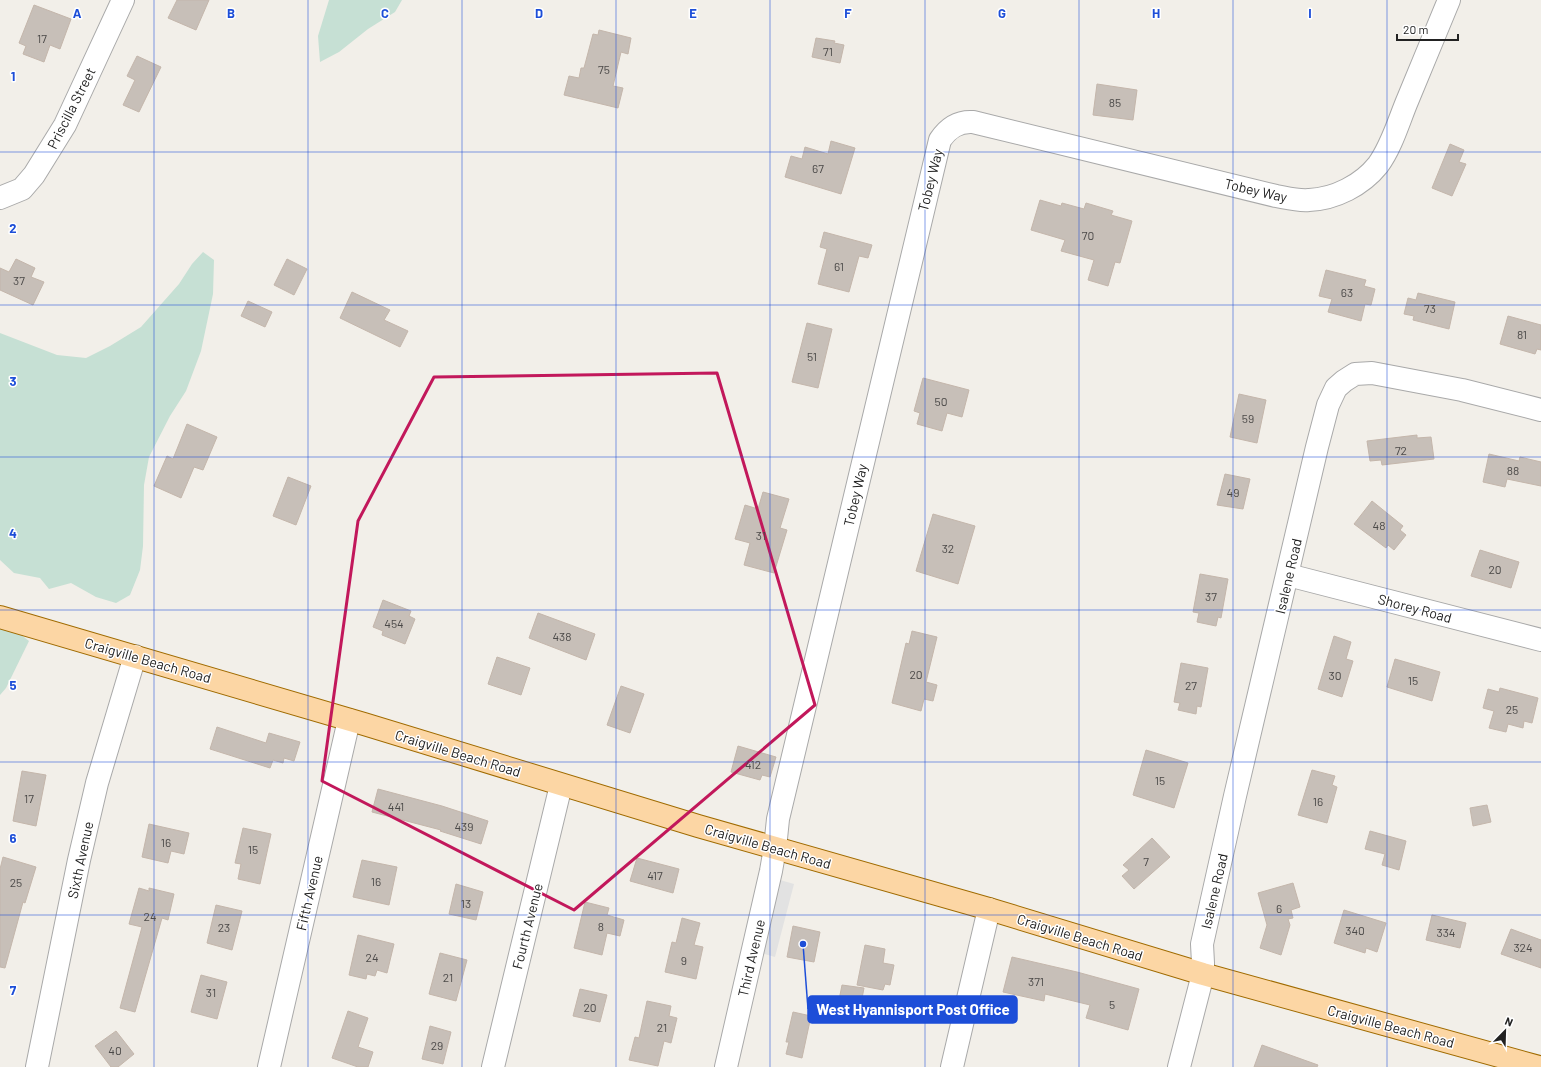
<svg xmlns="http://www.w3.org/2000/svg" width="1541" height="1067" font-family="Barlow,sans-serif">
  <style>
    .wetland { fill: #c6e0d4 }
    .parking { fill: #e2e2e2 }
    .building { fill: #c7bfb8; stroke: #c4b6ab }
    .lines { fill: none; stroke-linecap: round; stroke-linejoin: round }
    .minor-casing { stroke: #a9a9a9; stroke-width: 24 }
    .major-casing { stroke: #a06b00; stroke-width: 24 }
    .minor { stroke: #fff; stroke-width: 22 }
    .major { stroke: #fcd6a4; stroke-width: 22 }
    .marked { fill: none; stroke: #c2185b; stroke-width: 3; stroke-linejoin: round }
    .grid { fill: none; stroke: #1d4ed8; stroke-width: 1; stroke-opacity: 0.55 }
    .labels { text-anchor: middle; dominant-baseline: central; stroke-width: 3; stroke-linejoin: round; paint-order: stroke }
    .number-label { font-size: 12px; fill: #4b4948 }
    .street-label { font-size: 14px; fill: #222; stroke: #fff }
    .grid-label { font-size: 13px; text-anchor: middle; font-weight: bold; fill: #1d4ed8; stroke: #fff; stroke-width: 3; stroke-linejoin: round; paint-order: stroke }
    .leader { fill: none; stroke: #1d4ed8; stroke-width: 1.5 }
    .callout-dot { fill: #1d4ed8; stroke: #fff; stroke-width: 1.5 }
    .callout { fill: #1d4ed8; stroke: #1d4ed8; stroke-width: 1.5 }
    .callout-label { font-size: 15px; text-anchor: middle; font-weight: bold; fill: #fff }
  </style>
  <rect width="100%" height="100%" fill="#f2efe9"/>
  <g class="wetland">
    <polygon points="329,0 402,0 395,12 368,29 339,52 320,62 318,36"/>
    <polygon points="203,252 214,260 213,294 201,351 186,391 170,416 149,457 144,485 143,546 140,570 130,595 116,603 96,597 71,583 49,589 40,578 14,573 0,560 0,333 57,355 86,358 110,346 141,327 179,284 192,264"/>
    <polygon points="0,622 11,627 29,641 6,688 0,695"/>
  </g>
  <polygon class="parking" points="780,880 794,884 775,957 761,953"/>
  <g class="building">
    <polygon points="177,0 209,0 196,30 168,18"/>
    <polygon points="34,5 71,19 60,49 50,45 44,62 23,54 26,46 19,43"/>
    <polygon points="599,30 631,38 628,54 621,52 613,86 623,88 618,108 564,95 569,76 579,78 581,68 584,68 593,34 598,35"/>
    <polygon points="816,38 835,41 834,43 844,45 840,63 812,57"/>
    <polygon points="137,56 161,67 139,112 123,105 135,80 127,76"/>
    <polygon points="1097,84 1137,90 1133,120 1093,115"/>
    <polygon points="831,141 855,148 841,194 785,177 791,156 802,159 805,147 828,154"/>
    <polygon points="1450,144 1464,150 1459,162 1466,164 1452,196 1432,188"/>
    <polygon points="1040,200 1061,206 1062,203 1084,209 1086,203 1113,211 1111,215 1132,221 1120,263 1115,262 1108,286 1088,280 1094,260 1061,251 1065,240 1031,230"/>
    <polygon points="824,232 872,245 868,258 859,256 849,292 818,284 827,249 820,247"/>
    <polygon points="16,259 35,268 31,277 44,282 33,305 0,290 0,268 9,272"/>
    <polygon points="287,259 307,269 294,295 274,285"/>
    <polygon points="1326,270 1366,280 1364,286 1375,289 1371,305 1365,304 1361,321 1328,312 1332,299 1319,296"/>
    <polygon points="352,292 390,310 384,320 408,331 400,347 340,318"/>
    <polygon points="1418,293 1455,302 1449,329 1413,320 1414,316 1404,314 1408,298 1416,300"/>
    <polygon points="248,301 272,312 265,327 241,316"/>
    <polygon points="1508,316 1541,325 1541,350 1537,349 1535,354 1500,344"/>
    <polygon points="807,323 832,329 818,388 792,382"/>
    <polygon points="923,378 969,390 962,417 947,413 942,431 917,424 920,413 914,411"/>
    <polygon points="1239,394 1266,400 1257,443 1230,437"/>
    <polygon points="187,424 217,437 203,470 194,467 181,498 154,486 167,456 173,459"/>
    <polygon points="1417,435 1417,438 1431,437 1434,459 1382,465 1381,460 1370,461 1367,441"/>
    <polygon points="1489,454 1519,461 1520,457 1541,462 1541,486 1507,479 1505,487 1483,482"/>
    <polygon points="1225,474 1250,479 1243,509 1217,505"/>
    <polygon points="288,477 311,486 296,525 273,516"/>
    <polygon points="763,492 789,499 780,528 787,530 774,573 744,565 750,543 735,539 745,505 758,509"/>
    <polygon points="1372,501 1403,526 1400,530 1406,535 1394,550 1388,545 1386,548 1354,524"/>
    <polygon points="933,514 975,526 958,584 916,571"/>
    <polygon points="1480,550 1519,562 1511,588 1471,576"/>
    <polygon points="1200,574 1228,579 1221,618 1218,617 1216,626 1197,622 1199,613 1193,612"/>
    <polygon points="383,600 411,611 409,616 415,619 405,644 382,635 383,631 373,627"/>
    <polygon points="538,613 595,634 586,660 529,638"/>
    <polygon points="912,631 937,637 926,682 937,685 933,701 924,699 921,711 892,703 906,643 909,644"/>
    <polygon points="1334,636 1351,642 1346,659 1353,661 1342,697 1318,689"/>
    <polygon points="497,657 530,668 521,695 488,684"/>
    <polygon points="1395,659 1440,672 1432,701 1387,687"/>
    <polygon points="1181,663 1208,668 1201,707 1197,706 1196,714 1178,710 1180,703 1174,702"/>
    <polygon points="621,686 644,694 630,733 607,725"/>
    <polygon points="1500,688 1538,698 1532,723 1524,721 1523,728 1508,724 1506,732 1489,728 1494,711 1483,708 1488,689 1499,692"/>
    <polygon points="217,727 266,743 269,733 300,742 294,761 284,758 283,763 273,760 270,768 210,749"/>
    <polygon points="738,746 776,757 770,777 762,775 760,780 731,772"/>
    <polygon points="1146,750 1188,763 1174,808 1133,795"/>
    <polygon points="1312,770 1335,776 1332,785 1337,787 1327,823 1298,815"/>
    <polygon points="22,771 46,775 36,826 13,821"/>
    <polygon points="378,789 442,806 488,821 481,844 440,831 441,830 372,812"/>
    <polygon points="1487,805 1491,822 1473,826 1470,808"/>
    <polygon points="149,824 189,833 184,854 171,851 168,863 142,857"/>
    <polygon points="243,828 271,834 260,884 238,879 241,864 235,863"/>
    <polygon points="1370,831 1406,841 1399,870 1382,865 1385,854 1365,849"/>
    <polygon points="1152,838 1170,857 1134,889 1122,876 1129,870 1123,865"/>
    <polygon points="3,857 36,867 25,903 23,902 5,968 0,967 0,869"/>
    <polygon points="637,858 679,869 673,893 630,881"/>
    <polygon points="362,860 397,867 389,905 353,897"/>
    <polygon points="1293,883 1300,907 1291,910 1293,918 1288,919 1290,925 1281,955 1260,948 1267,925 1258,893"/>
    <polygon points="456,884 483,892 476,920 449,914"/>
    <polygon points="139,888 149,891 149,888 174,894 168,920 162,918 135,1012 120,1008 142,927 129,924"/>
    <polygon points="585,902 609,908 607,915 624,920 620,936 607,933 602,955 574,948"/>
    <polygon points="216,905 242,911 232,950 207,943"/>
    <polygon points="1344,910 1386,923 1377,952 1366,948 1365,953 1334,943"/>
    <polygon points="1432,915 1466,923 1460,948 1426,940"/>
    <polygon points="682,918 700,923 694,945 703,947 696,979 665,972 672,942 676,943"/>
    <polygon points="793,926 820,932 814,962 787,957"/>
    <polygon points="1511,929 1541,940 1541,968 1501,954"/>
    <polygon points="358,935 394,944 387,973 377,970 375,976 367,974 366,979 349,975"/>
    <polygon points="865,945 885,949 883,963 894,965 890,985 885,984 883,990 857,985"/>
    <polygon points="440,953 467,960 456,1001 429,994"/>
    <polygon points="1012,957 1077,972 1139,989 1128,1030 1086,1018 1090,1005 1045,994 1044,1001 1003,992"/>
    <polygon points="201,975 227,982 217,1019 191,1012"/>
    <polygon points="842,985 864,988 859,1014 837,1010"/>
    <polygon points="580,989 607,995 600,1022 573,1016"/>
    <polygon points="647,1001 671,1006 669,1016 677,1018 671,1043 664,1041 658,1066 629,1060 635,1037 639,1038"/>
    <polygon points="348,1011 368,1018 358,1047 373,1052 368,1067 358,1067 332,1058"/>
    <polygon points="793,1012 811,1016 802,1058 786,1054 789,1042 786,1042"/>
    <polygon points="430,1026 451,1032 443,1064 422,1059"/>
    <polygon points="116,1031 134,1054 118,1067 111,1067 95,1046"/>
    <polygon points="1262,1045 1318,1065 1317,1067 1254,1067"/>
  </g>
  <g class="lines">
    <defs>
      <g id="minor">
        <polyline points="0,198 22,189 34,175 65,125 123,0"/>
        <polyline points="1288,575 1541,640"/>
        <polyline points="37,1067 79,860 97,783 135,656"/>
        <polyline points="269,1067 349,720"/>
        <polyline points="493,1067 561,785"/>
        <path d="M 726,1067 L 771,871 L 775,848 L 778,819 L 940,140 C 948,128 958,121 973,122 L 1276,196 C 1287,198 1298,201 1309,200 C 1335,199 1362,185 1378,165 C 1392,146 1399,120 1408,99 C 1422,66 1435,33 1449,0"/>
        <polyline points="952,1067 989,909"/>
        <polyline points="1179,1067 1203,974 1203,963 1202,944 1235,796 1317,447 1328,405 1336,388 1344,381 1355,374 1372,373 1462,390 1541,410"/>
      </g>
      <polyline id="major" points="0,617 364,724 698,826 989,909 1203,974 1539,1067"/>
    </defs>
    <use href="#minor" class="minor-casing"/>
    <use href="#major" class="major-casing"/>
    <use href="#minor" class="minor"/>
    <use href="#major" class="major"/>
  </g>
  <path class="marked" d="M 717,373 L 815,705 L 574,910 L 322,781 L 358,521 L 434,377 Z"/>
  <path class="grid" d="M 154,0 L 154,1067M 308,0 L 308,1067M 462,0 L 462,1067M 616,0 L 616,1067M 770,0 L 770,1067M 925,0 L 925,1067M 1079,0 L 1079,1067M 1233,0 L 1233,1067M 1387,0 L 1387,1067M 0,152 L 1541,152M 0,305 L 1541,305M 0,457 L 1541,457M 0,610 L 1541,610M 0,762 L 1541,762M 0,915 L 1541,915"/>
  <g class="labels">
    <g class="number-label">
      <text x="42" y="38">17</text>
      <text x="828" y="51">71</text>
      <text x="604" y="69">75</text>
      <text x="1115" y="102">85</text>
      <text x="818" y="168">67</text>
      <text x="1088" y="235">70</text>
      <text x="839" y="266">61</text>
      <text x="19" y="280">37</text>
      <text x="1347" y="292">63</text>
      <text x="1430" y="308">73</text>
      <text x="1522" y="334">81</text>
      <text x="812" y="356">51</text>
      <text x="941" y="401">50</text>
      <text x="1248" y="418">59</text>
      <text x="1401" y="450">72</text>
      <text x="1513" y="470">88</text>
      <text x="1233" y="492">49</text>
      <text x="1379" y="525">48</text>
      <text x="761" y="535">31</text>
      <text x="948" y="548">32</text>
      <text x="1495" y="569">20</text>
      <text x="1211" y="596">37</text>
      <text x="394" y="623">454</text>
      <text x="562" y="636">438</text>
      <text x="916" y="674">20</text>
      <text x="1335" y="675">30</text>
      <text x="1413" y="680">15</text>
      <text x="1191" y="685">27</text>
      <text x="1512" y="709">25</text>
      <text x="753" y="764">412</text>
      <text x="1160" y="780">15</text>
      <text x="29" y="798">17</text>
      <text x="1318" y="801">16</text>
      <text x="396" y="806">441</text>
      <text x="464" y="826">439</text>
      <text x="166" y="842">16</text>
      <text x="253" y="849">15</text>
      <text x="1146" y="861">7</text>
      <text x="655" y="875">417</text>
      <text x="376" y="881">16</text>
      <text x="16" y="882">25</text>
      <text x="466" y="903">13</text>
      <text x="1279" y="908">6</text>
      <text x="150" y="916">24</text>
      <text x="601" y="926">8</text>
      <text x="224" y="927">23</text>
      <text x="1355" y="930">340</text>
      <text x="1446" y="932">334</text>
      <text x="1523" y="947">324</text>
      <text x="372" y="957">24</text>
      <text x="684" y="960">9</text>
      <text x="448" y="977">21</text>
      <text x="1036" y="981">371</text>
      <text x="211" y="992">31</text>
      <text x="1112" y="1004">5</text>
      <text x="590" y="1007">20</text>
      <text x="662" y="1027">21</text>
      <text x="437" y="1045">29</text>
      <text x="115" y="1050">40</text>
    </g>
    <g class="street-label">
      <text transform="translate(71 108) rotate(-63)">Priscilla Street</text>
      <text transform="translate(930 180) rotate(-76)">Tobey Way</text>
      <text transform="translate(1256 190) rotate(13)">Tobey Way</text>
      <text transform="translate(855 495) rotate(-77)">Tobey Way</text>
      <text transform="translate(1288 576) rotate(-77)">Isalene Road</text>
      <text transform="translate(1415 608) rotate(15)">Shorey Road</text>
      <text transform="translate(148 660) rotate(16)">Craigville Beach Road</text>
      <text transform="translate(458 753) rotate(17)">Craigville Beach Road</text>
      <text transform="translate(768 846) rotate(16)">Craigville Beach Road</text>
      <text transform="translate(80 860) rotate(-78)">Sixth Avenue</text>
      <text transform="translate(1214 891) rotate(-77)">Isalene Road</text>
      <text transform="translate(309 893) rotate(-77)">Fifth Avenue</text>
      <text transform="translate(527 926) rotate(-76)">Fourth Avenue</text>
      <text transform="translate(1080 937) rotate(17)">Craigville Beach Road</text>
      <text transform="translate(751 958) rotate(-77)">Third Avenue</text>
      <text transform="translate(1391 1026) rotate(15)">Craigville Beach Road</text>
    </g>
  </g>
  <g class="grid-label">
    <text x="77" y="18">A</text>
    <text x="231" y="18">B</text>
    <text x="385" y="18">C</text>
    <text x="539" y="18">D</text>
    <text x="693" y="18">E</text>
    <text x="848" y="18">F</text>
    <text x="1002" y="18">G</text>
    <text x="1156" y="18">H</text>
    <text x="1310" y="18">I</text>
    <text x="13" y="81">1</text>
    <text x="13" y="233">2</text>
    <text x="13" y="386">3</text>
    <text x="13" y="538">4</text>
    <text x="13" y="690">5</text>
    <text x="13" y="843">6</text>
    <text x="13" y="995">7</text>
  </g>
  <path class="leader" d="M803 944L808 1009"/>
  <circle class="callout-dot" cx="803" cy="944" r="4"/>
  <rect class="callout" x="808" y="996" width="209" height="27" rx="4"/>
  <g class="callout-label">
    <text x="913" y="1015">West Hyannisport Post Office</text>
  </g>
  <g transform="translate(1505 1031) rotate(23)" stroke="#ffffff" stroke-width="3" paint-order="stroke">
  <path d="M0-3L7 15L0 10L-7 15Z" fill="#222222"/>
  <text y="-6" font-size="11" font-weight="bold" text-anchor="middle" fill="#222222">N</text>
  </g>
  <path d="M1397 34v6h61v-6" fill="none" stroke="#222222" stroke-width="2"/>
  <text x="1403" y="34" font-size="12" fill="#222222" stroke="#ffffff" stroke-width="3" paint-order="stroke">20 m</text>
</svg>
